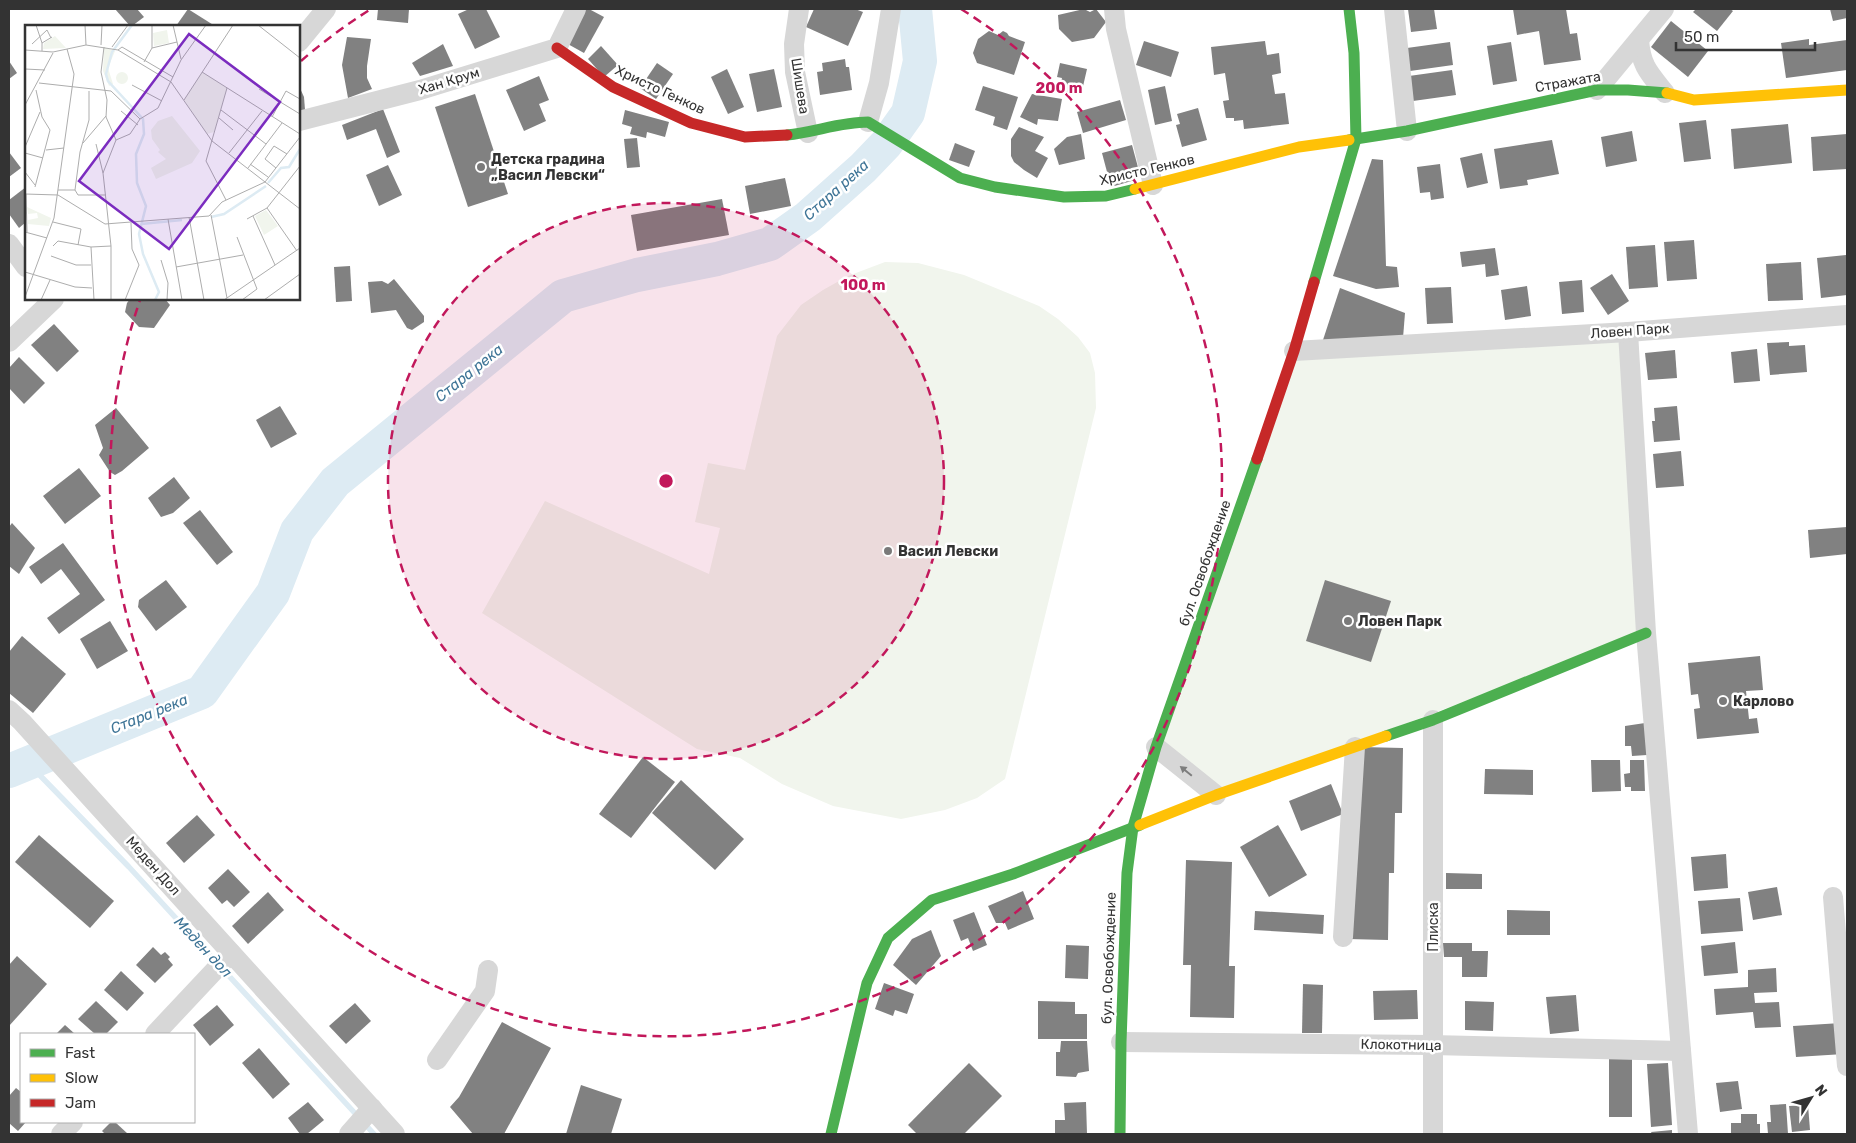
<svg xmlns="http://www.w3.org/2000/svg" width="1856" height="1143" font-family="Rubik,sans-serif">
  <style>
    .green { fill: #f1f5ed }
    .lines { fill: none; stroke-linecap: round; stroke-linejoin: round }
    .stream { stroke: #ddebf3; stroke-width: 5.5 }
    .river { stroke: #ddebf3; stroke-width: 34 }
    .building { fill: #818181 }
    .street { stroke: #d7d7d7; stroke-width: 20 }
    .fast { stroke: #4caf50; stroke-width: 11 }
    .slow { stroke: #ffc107; stroke-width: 11 }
    .jam { stroke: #c62828; stroke-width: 11 }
    .oneway { fill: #7d7d7d }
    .ring { fill: none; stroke: #c2185b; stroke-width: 2.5; stroke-dasharray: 9 6 }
    .poi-dot { fill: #7a7a7a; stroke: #fff; stroke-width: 2 }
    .labels { text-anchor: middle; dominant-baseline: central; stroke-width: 5; stroke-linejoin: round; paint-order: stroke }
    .street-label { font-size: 14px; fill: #333; stroke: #fff }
    .poi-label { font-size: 14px; font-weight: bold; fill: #333; stroke: #fff; text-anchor: start }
    .water-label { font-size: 15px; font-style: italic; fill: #3f7597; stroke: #fff }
    .inset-river { fill: none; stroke: #ddebf3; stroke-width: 2.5 }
    .inset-road { fill: none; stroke: #adadad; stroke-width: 1 }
    .view { fill: #7b2cbf; fill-opacity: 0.15; stroke: #7b2cbf; stroke-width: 2.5 }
    .inset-edge { fill: none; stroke: #333; stroke-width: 2.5 }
    .centre { fill: #c2185b; stroke: #fff; stroke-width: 2.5 }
    .ring-label { font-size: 15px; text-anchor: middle; font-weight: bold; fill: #c2185b; stroke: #fff; stroke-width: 5; stroke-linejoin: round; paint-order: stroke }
  </style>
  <rect width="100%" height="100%" fill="#fff"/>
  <g class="green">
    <polygon points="885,262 918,263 964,275 1039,306 1058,319 1078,337 1090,353 1095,373 1096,408 1005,779 977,798 945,810 901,819 833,806 782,784 740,758 697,749 482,613 545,501 709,574 720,528 695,522 708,463 745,470 777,336 801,305 823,290 848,276"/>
    <polygon points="1628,332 1646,633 1216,795 1156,747 1294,351"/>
  </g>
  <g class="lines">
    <polyline class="stream" points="28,763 129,867 374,1134"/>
    <polyline class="river" points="9,771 202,692 273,593 297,531 335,482 563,296 637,275 717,259 770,244 808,217 863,168 886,144 908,113 920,61 915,9"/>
  </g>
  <g class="building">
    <polygon points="115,9 137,9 144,17 132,26 130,26"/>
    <polygon points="188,9 215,26 176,26"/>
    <polygon points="378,9 409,9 408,23 377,20"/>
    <polygon points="469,9 486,9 500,37 475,49 458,14"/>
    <polygon points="585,9 589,9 604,17 584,53 566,43"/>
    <polygon points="814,9 855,9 863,12 848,46 806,27"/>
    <polygon points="1084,9 1090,12 1096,9 1106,22 1094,38 1072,42 1059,29 1058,15"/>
    <polygon points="1408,9 1434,9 1437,29 1411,32"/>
    <polygon points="1513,9 1566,9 1570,34 1577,33 1581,60 1544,65 1539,31 1517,35"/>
    <polygon points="1696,9 1730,9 1733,11 1717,31 1693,12"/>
    <polygon points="1830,9 1847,9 1847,18 1833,21"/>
    <polygon points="1671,21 1708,51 1688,77 1651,47"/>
    <polygon points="989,31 998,35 1003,31 1007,33 1009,36 1025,42 1014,75 977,63 973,53 978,39"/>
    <polygon points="347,37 371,39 367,66 367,78 372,89 348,98 342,65"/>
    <polygon points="1809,39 1809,45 1847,40 1847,70 1786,78 1781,43"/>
    <polygon points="1144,41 1179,52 1171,77 1136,65"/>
    <polygon points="1265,41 1267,55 1279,53 1281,73 1272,75 1275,94 1285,93 1289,124 1244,129 1243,120 1234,121 1234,118 1226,118 1223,101 1229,100 1225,73 1214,75 1211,47"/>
    <polygon points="1450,42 1453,65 1410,71 1407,48"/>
    <polygon points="1511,42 1517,81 1493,85 1487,46"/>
    <polygon points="443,44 453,66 420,76 412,63"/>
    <polygon points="601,46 618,65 604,77 588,59"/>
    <polygon points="845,59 846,67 849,67 852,90 820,95 817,72 823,71 822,63"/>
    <polygon points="9,61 17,73 9,79"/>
    <polygon points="657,63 673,74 656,99 640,88"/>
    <polygon points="1060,63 1087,69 1081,95 1059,90 1062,78 1057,77"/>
    <polygon points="727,69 744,107 728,114 711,77"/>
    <polygon points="774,69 782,107 757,112 749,74"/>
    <polygon points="1452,70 1456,95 1413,101 1409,76"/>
    <polygon points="539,76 549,100 539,104 546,121 524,131 506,90"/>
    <polygon points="299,86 304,97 305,110 299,114"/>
    <polygon points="983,86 1018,97 1007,130 993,125 995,117 975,110"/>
    <polygon points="1165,86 1172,121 1155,125 1148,90"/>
    <polygon points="475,94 508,194 468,207 435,107"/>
    <polygon points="1032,94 1062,99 1058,121 1038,119 1037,125 1020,117"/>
    <polygon points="1120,100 1126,120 1083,133 1077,112"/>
    <polygon points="1198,108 1207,140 1182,147 1176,125 1180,124 1177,114"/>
    <polygon points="383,109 400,152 387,158 376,129 347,140 342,125"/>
    <polygon points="625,110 669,122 665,137 647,132 646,138 630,134 632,127 622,124"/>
    <polygon points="1706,120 1711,159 1684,162 1679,123"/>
    <polygon points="1788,124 1792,163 1734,169 1731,129"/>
    <polygon points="1019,127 1044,137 1035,151 1048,158 1037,178 1024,170 1014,162 1011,156 1011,139"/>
    <polygon points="1632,131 1637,161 1606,167 1601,137"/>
    <polygon points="1081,134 1085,159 1059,165 1054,149 1067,137"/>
    <polygon points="1847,134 1847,169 1813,171 1811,137"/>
    <polygon points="637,138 640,167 627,168 624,139"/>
    <polygon points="1552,140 1559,174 1527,180 1528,185 1500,189 1494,149"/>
    <polygon points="955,143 975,151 969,167 949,160"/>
    <polygon points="1132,145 1139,171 1135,180 1111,187 1102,153"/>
    <polygon points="9,152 21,168 9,177"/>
    <polygon points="1482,153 1488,183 1467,188 1460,158"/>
    <polygon points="1372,159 1383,160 1386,266 1397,267 1399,287 1376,289 1333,276"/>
    <polygon points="1440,164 1444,198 1431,200 1430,192 1420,193 1417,167"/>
    <polygon points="388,165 402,195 379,206 366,175"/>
    <polygon points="785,178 791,206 750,214 745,186"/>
    <polygon points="26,187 26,222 19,228 9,214 9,200"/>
    <polygon points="722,199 729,235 637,251 631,215"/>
    <polygon points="1694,240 1697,279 1667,281 1664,242"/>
    <polygon points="1655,245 1658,287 1629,289 1626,247"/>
    <polygon points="1495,248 1499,275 1486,277 1485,264 1462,267 1460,252"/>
    <polygon points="1846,255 1847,295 1821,298 1817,258"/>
    <polygon points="1801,262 1803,300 1768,301 1766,264"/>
    <polygon points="350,266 352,301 336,302 334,267"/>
    <polygon points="1612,274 1629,301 1608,315 1590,288"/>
    <polygon points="394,279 424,316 424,322 412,330 407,328 396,310 371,313 368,282 382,281 388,284"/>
    <polygon points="1582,280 1584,312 1562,314 1559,282"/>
    <polygon points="1527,286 1531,316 1505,320 1501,290"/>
    <polygon points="1451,287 1453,323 1427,324 1425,288"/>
    <polygon points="1340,288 1405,313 1403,338 1322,343"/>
    <polygon points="130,299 165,299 170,305 154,328 139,327 125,312 127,303"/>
    <polygon points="54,324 79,351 57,372 31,345"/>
    <polygon points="1789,342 1789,346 1805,345 1807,372 1770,375 1767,343"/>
    <polygon points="1757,349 1760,381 1734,383 1731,352"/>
    <polygon points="1675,350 1677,378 1648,380 1645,353"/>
    <polygon points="19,357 45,383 24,404 9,388 9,368"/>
    <polygon points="280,406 297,434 271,448 256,420"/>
    <polygon points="1677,406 1680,440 1654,442 1652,421 1655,421 1654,408"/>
    <polygon points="116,408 149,448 122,471 115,475 110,472 99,455 103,448 95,425"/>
    <polygon points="1681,451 1684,486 1656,488 1653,454"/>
    <polygon points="79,468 101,496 65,524 43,496"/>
    <polygon points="174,477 190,498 173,513 161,517 148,498"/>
    <polygon points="200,510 233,552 217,565 183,523"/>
    <polygon points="12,523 35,548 19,574 9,566 9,527"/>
    <polygon points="1847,527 1847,554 1810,558 1808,530"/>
    <polygon points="63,543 105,600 59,634 47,618 80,594 61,569 41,584 29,567"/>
    <polygon points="166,580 187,607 156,631 138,607 139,600"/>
    <polygon points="1325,580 1391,601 1371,662 1306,641"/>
    <polygon points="110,621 128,651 97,669 80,639"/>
    <polygon points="22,636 66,674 33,713 9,693 9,652"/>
    <polygon points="1760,656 1763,690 1746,691 1749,719 1757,718 1759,733 1697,739 1694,709 1700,708 1698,694 1691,695 1688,663"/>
    <polygon points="1645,723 1647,755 1632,756 1631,746 1625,746 1625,726"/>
    <polygon points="1361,747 1403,748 1402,813 1395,813 1394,873 1389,873 1388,940 1348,939"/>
    <polygon points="643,757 675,782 631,838 599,814"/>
    <polygon points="1591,760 1620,760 1621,791 1592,792"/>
    <polygon points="1630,760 1644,760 1645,791 1631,791 1631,787 1625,787 1624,774 1630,773"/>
    <polygon points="1485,769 1533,770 1533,795 1484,794"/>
    <polygon points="681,780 744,839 715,870 652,813"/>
    <polygon points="1331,784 1343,814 1301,831 1289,801"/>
    <polygon points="197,815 215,835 184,863 166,843"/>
    <polygon points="1278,825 1307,875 1269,897 1240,847"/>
    <polygon points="39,835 114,901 90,928 15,862"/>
    <polygon points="1726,854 1728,888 1694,891 1691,857"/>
    <polygon points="1186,860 1232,862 1229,966 1235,966 1234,1018 1190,1017 1191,965 1183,965"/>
    <polygon points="228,869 250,892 234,907 227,900 222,904 208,888"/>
    <polygon points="1446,873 1482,874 1482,889 1446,889"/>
    <polygon points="1777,887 1782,915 1753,920 1748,892"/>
    <polygon points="1023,891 1034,919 1008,930 1005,923 996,923 988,906"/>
    <polygon points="268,892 284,910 248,944 232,926"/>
    <polygon points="1740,898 1743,931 1701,934 1698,901"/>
    <polygon points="1507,910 1550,911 1550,935 1507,935"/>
    <polygon points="1255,911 1324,915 1323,934 1254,930"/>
    <polygon points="974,912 987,945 973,951 968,938 961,941 953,920"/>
    <polygon points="931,930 941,956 916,985 893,965 912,939"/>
    <polygon points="1735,942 1738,973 1704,976 1701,946"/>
    <polygon points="1443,943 1472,943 1472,951 1488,951 1487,977 1462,977 1462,957 1444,957"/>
    <polygon points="1066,945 1089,946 1088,979 1065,978"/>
    <polygon points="153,947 161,955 165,952 170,957 168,959 173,965 155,983 136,965"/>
    <polygon points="17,956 47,984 9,1026 9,965"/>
    <polygon points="1776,968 1777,992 1754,993 1755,1003 1779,1002 1781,1027 1755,1028 1753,1012 1716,1015 1714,989 1748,987 1748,970"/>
    <polygon points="121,971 144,993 127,1011 104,990"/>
    <polygon points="884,983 914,994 907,1014 895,1010 893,1016 875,1009"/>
    <polygon points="1303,984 1323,985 1322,1033 1302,1033"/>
    <polygon points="1417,990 1418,1019 1374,1020 1373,991"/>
    <polygon points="1576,995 1579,1031 1550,1034 1546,997"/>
    <polygon points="96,1001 118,1022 106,1034 95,1034 78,1019"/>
    <polygon points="1038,1001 1075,1002 1075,1014 1087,1014 1087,1039 1038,1039"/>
    <polygon points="1465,1001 1494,1002 1493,1031 1465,1030"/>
    <polygon points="355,1003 371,1021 346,1044 329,1026"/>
    <polygon points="217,1005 234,1025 210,1046 193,1025"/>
    <polygon points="502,1022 551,1048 504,1134 473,1134 450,1107 459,1097"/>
    <polygon points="1841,1023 1844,1054 1796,1057 1793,1026"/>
    <polygon points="65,1025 75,1034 56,1034"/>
    <polygon points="1061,1041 1087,1041 1089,1071 1078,1073 1076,1077 1056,1076 1056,1052 1060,1052"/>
    <polygon points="259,1048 290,1084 273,1099 242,1063"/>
    <rect x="1609" y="1058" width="23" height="59"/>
    <polygon points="969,1063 1002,1096 964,1134 917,1134 908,1125"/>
    <polygon points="1668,1063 1672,1125 1651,1127 1647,1064"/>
    <polygon points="1738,1081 1742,1109 1720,1112 1716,1083"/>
    <polygon points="581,1085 622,1099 611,1134 566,1134"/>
    <polygon points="16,1088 21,1092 21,1122 26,1122 18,1131 9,1123 9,1096"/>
    <polygon points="308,1102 324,1120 307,1134 300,1134 288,1118"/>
    <polygon points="1086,1102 1087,1134 1055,1134 1055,1120 1065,1120 1064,1103"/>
    <polygon points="1786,1104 1788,1134 1768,1134 1767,1122 1771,1122 1770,1105"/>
    <polygon points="1808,1105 1810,1130 1792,1132 1789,1106"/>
    <polygon points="1741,1114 1757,1114 1757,1124 1760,1124 1760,1134 1731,1134 1731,1123 1741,1123"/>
    <polygon points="111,1122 115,1122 128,1134 105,1134 102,1131"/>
    <polygon points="1672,1130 1672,1134 1652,1134 1651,1132"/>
  </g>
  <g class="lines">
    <g class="street">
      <polyline points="799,9 794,44 795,72 808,133"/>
      <polyline points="1114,9 1116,29 1153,185"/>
      <polyline points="1394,9 1407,131"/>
      <path d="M 1639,40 C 1641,66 1649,73 1665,93"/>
      <polyline points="299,42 326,9"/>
      <polyline points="1597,90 1664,9"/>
      <polyline points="299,121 420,90 557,48 576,9"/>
      <polyline points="868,122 879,83 891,9"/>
      <polyline points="9,244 26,267"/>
      <polyline points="1628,332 1646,633 1688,1134"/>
      <polyline points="9,342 54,299"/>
      <polyline points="1294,351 1628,332 1847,315"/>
      <polyline points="9,710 22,722 395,1134"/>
      <polyline points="1433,720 1433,1134"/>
      <polyline points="1156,747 1216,795"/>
      <polyline points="1833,897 1847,1066"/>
      <polyline points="1343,937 1355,747"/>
      <polyline points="155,1034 231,953"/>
      <polyline points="1121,1042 1432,1045 1681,1051"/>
      <polyline points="437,1060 485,991 488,970"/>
      <polyline points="61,1134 73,1122"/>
      <polyline points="349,1134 372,1108"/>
    </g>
    <g class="fast">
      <path d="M 787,135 C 815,132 841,122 868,122 L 960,178 L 995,187 L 1064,197 L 1106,196 L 1135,189"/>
      <polyline points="1349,140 1407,131 1597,90 1628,90 1667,93"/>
      <polyline points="1314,282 1356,139 1354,53 1349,9"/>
      <polyline points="1386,736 1433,720 1646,633"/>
      <polyline points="831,1134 867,983 888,938 932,900 1013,874 1140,825"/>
      <polyline points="1120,1134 1121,1042 1127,873 1133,827 1156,747 1257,459"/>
    </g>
    <g class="slow">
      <polyline points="1667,93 1694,100 1847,90"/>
      <polyline points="1135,189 1299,147 1349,140"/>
      <polyline points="1140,825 1216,795 1386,736"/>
    </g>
    <g class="jam">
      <polyline points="557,48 613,87 691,123 745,137 787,135"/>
      <polyline points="1257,459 1294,351 1314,282"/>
    </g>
  </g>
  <defs><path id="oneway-solid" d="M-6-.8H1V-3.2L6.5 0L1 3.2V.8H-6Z" transform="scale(1.25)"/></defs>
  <use class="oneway" href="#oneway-solid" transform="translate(1186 771) rotate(-141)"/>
  <circle cx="666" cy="481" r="278" fill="#c2185b" fill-opacity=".12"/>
  <g class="ring">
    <circle cx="666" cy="481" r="278"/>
    <path d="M301 61A556 556 0 0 1 371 9M961 9A556 556 0 1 1 140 300"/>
  </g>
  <g class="poi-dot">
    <circle cx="481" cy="167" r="5"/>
    <circle cx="888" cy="551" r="5"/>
    <circle cx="1348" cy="621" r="5"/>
    <circle cx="1723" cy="701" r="5"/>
  </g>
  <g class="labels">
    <g class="street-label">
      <text transform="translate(449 81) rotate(-17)">Хан Крум</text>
      <text transform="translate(1568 82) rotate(-10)">Стражата</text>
      <text transform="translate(800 86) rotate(81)">Шишева</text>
      <text transform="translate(660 90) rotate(25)">Христо Генков</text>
      <text transform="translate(1147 170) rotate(-13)">Христо Генков</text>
      <text transform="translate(1630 331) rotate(-4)">Ловен Парк</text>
      <text transform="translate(1205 563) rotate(-71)">бул. Освобождение</text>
      <text transform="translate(153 866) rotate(48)">Меден Дол</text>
      <text transform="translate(1433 927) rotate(-90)">Плиска</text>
      <text transform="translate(1109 958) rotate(-88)">бул. Освобождение</text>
      <text transform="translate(1401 1045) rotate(1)">Клокотница</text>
    </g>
    <g class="poi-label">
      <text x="491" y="159">Детска градина<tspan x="491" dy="16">„Васил Левски“</tspan></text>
      <text x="898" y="551">Васил Левски</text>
      <text x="1358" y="621">Ловен Парк</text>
      <text x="1733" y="701">Карлово</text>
    </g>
    <g class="water-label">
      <text transform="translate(836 190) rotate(-42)">Стара река</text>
      <text transform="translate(469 373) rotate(-39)">Стара река</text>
      <text transform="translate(149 714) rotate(-22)">Стара река</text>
      <text transform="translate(203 947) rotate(47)">Меден дол</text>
    </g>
  </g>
  <g transform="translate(25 25)">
    <rect width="275" height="275" fill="#fff"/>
    <path d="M 142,5 L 144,18 L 129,21 L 128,8 ZM 30,11 L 41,23 L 18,24 L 19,18 ZM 79,22 L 90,26 L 83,43 L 88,59 L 84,61 L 78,46 ZM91 53a6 6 0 1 1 12 0a6 6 0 1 1-12 0ZM 177,47 L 202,63 L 189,107 L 182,109 L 159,75 ZM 147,91 L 175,126 L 167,138 L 131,154 L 126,143 L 141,134 L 133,127 L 135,125 L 127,114 L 126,105 L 133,96 ZM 2,182 L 26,193 L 24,201 L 3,199 L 3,195 L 13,193 L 12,188 L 3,189 ZM 241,185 L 253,201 L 239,210 L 230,191 Z" fill="#f1f5ed"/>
    <path class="inset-river" d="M 107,0 L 87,27 L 81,49 L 83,56 L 118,94 L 119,109 L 111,129 L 112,158 L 121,181 L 114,209 L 118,229 L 134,267 L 130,275M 243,158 L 256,143 L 264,142 L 275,124M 186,192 L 199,189 L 241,161M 116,199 L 157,195"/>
    <path class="inset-road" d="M 11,0 L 17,18M 60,0 L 61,20M 148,0 L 156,34M 233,0 L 275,33M 7,19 L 22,5 L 26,13M 76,20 L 77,0M 79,22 L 76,47 L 82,75 L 81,92 L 91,115 L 78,148 L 86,221 L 86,275M 87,22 L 103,0M 127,23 L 152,17M 0,25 L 28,27 L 61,20 L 93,25 L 146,57 L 187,116 L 275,184M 93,25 L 97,22 L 148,52M 17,26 L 17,18 L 27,12M 119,37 L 127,23 L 127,0M 0,44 L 20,45M 177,47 L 275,109M 14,58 L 86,66 L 115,94M 107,60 L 137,76M 234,64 L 275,89M 159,75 L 208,0M 0,80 L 28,28M 196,85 L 241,119M 96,86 L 113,100M 247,92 L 261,66 L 275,74M 194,93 L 208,105M 91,115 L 105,109 L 115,94 L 133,83 L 156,35 L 181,0M 58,118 L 81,91M 71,119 L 78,148M 0,122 L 15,87M 21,125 L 39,123M 0,128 L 18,133M 204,128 L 237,86M 225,139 L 243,152M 223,143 L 257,98M 251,143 L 240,134 L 249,121 L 262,129M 0,147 L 10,160M 10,162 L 25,105 L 17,92 L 11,65M 33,165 L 50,165 L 53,170 L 81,170M 50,165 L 55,127 L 64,95 L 64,66M 0,169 L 33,170 L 80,199 L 184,191 L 197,177 L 240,157 L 275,112M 1,169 L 2,207M 201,175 L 181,136 L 202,63M 242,183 L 272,226M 186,190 L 202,273M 228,191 L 250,240M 164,192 L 179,275M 143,194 L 157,275M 222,194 L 242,183 L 275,141M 28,197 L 56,204 L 53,220M 0,207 L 22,213M 212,212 L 232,264 L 217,275M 28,221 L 33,216 L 66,222 L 86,221M 66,222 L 69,275M 26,231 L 51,240 L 66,240M 136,235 L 143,258 L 142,275M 151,242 L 218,230M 0,247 L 50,262 L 67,263M 0,272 L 29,193 L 49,49 L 42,24M 16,275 L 25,255M 100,275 L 114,240 L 107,224 L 106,198M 199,275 L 275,223M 239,275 L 275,249"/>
    <path class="view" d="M 164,9 L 255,77 L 144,224 L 54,156 Z"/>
    <rect width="275" height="275" class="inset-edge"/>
  </g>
  <circle cx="666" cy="481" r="8" class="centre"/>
  <g class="ring-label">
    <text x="1059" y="93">200 m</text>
    <text x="863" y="290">100 m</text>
  </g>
  <rect width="1856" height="1143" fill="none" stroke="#333333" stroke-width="20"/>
  <rect x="20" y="1033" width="175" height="90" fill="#ffffff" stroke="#adadad"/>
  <rect x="30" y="1049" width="25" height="8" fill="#4caf50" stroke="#adadad"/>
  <text x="65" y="1058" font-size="15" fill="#333333">Fast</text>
  <rect x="30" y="1074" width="25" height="8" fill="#ffc107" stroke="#adadad"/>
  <text x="65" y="1083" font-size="15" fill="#333333">Slow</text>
  <rect x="30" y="1099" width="25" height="8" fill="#c62828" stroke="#adadad"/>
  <text x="65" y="1108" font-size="15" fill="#333333">Jam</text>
  <g transform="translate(1811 1098) rotate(53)" stroke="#ffffff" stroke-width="4" paint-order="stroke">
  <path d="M0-4L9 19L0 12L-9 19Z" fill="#333333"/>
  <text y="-8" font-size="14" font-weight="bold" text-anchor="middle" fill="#333333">N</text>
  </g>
  <path d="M1676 42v8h139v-8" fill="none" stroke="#333333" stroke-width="2.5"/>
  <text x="1684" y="42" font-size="15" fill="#333333" stroke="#ffffff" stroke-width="4" paint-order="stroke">50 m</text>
</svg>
